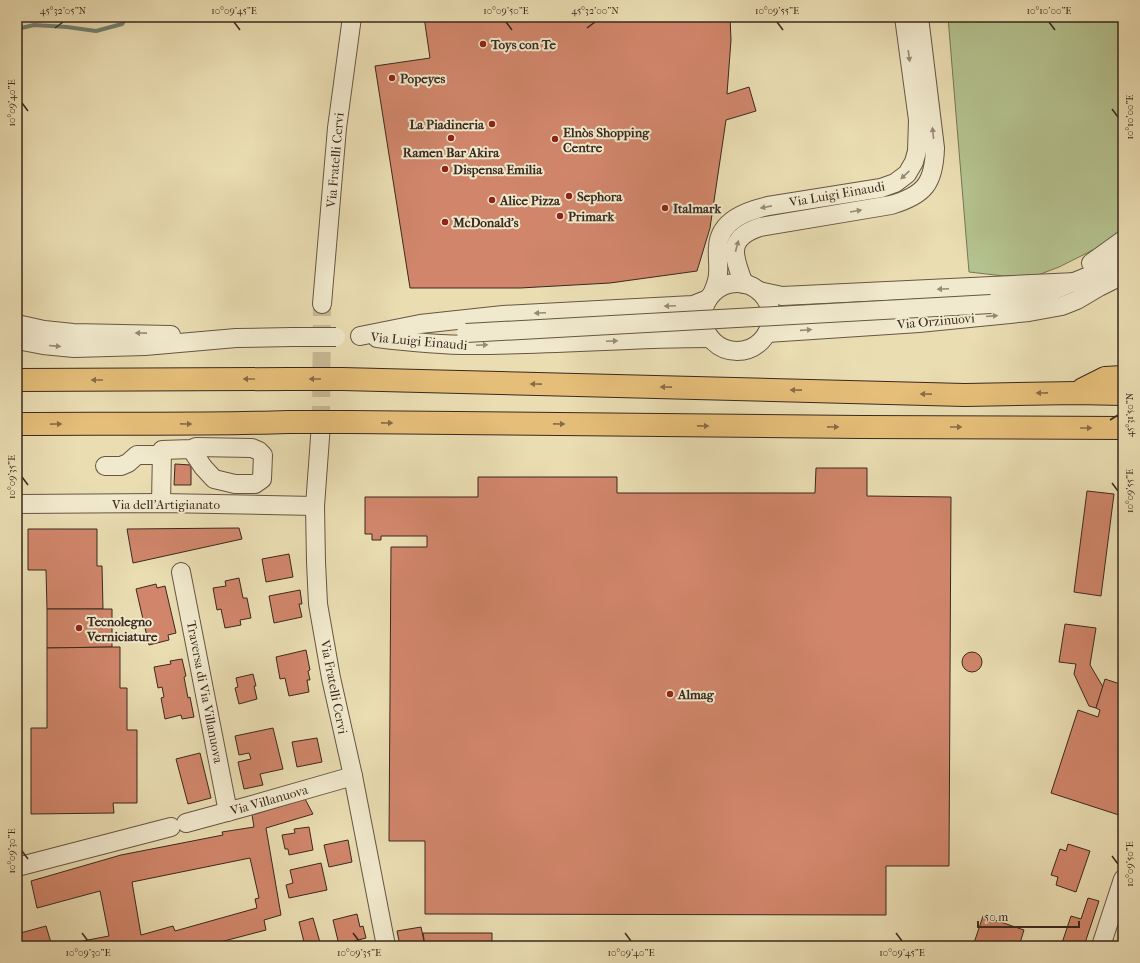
<svg xmlns="http://www.w3.org/2000/svg" width="1140" height="963" font-family="'IM FELL French Canon',serif">
  <style>
    .green { fill: #b4c28f; stroke: #777656 }
    .lines { fill: none; stroke-linecap: round; stroke-linejoin: round }
    .stream { stroke: #728173; stroke-width: 4 }
    .building { fill: #d1866b; stroke: #3a291e; fill-rule: evenodd }
    .minor-tunnel { stroke: #c7b994; stroke-width: 18; stroke-dasharray: 18 9; stroke-linecap: butt }
    .minor-casing { stroke: #665643; stroke-width: 20 }
    .highway-casing { stroke: #3a291e; stroke-width: 24 }
    .minor { stroke: #f1e9cd; stroke-width: 18 }
    .highway { stroke: #e5be79; stroke-width: 22 }
    .minor-bridge-casing { stroke: #665643; stroke-width: 20; stroke-linecap: butt }
    .highway-bridge-casing { stroke: #3a291e; stroke-width: 24; stroke-linecap: butt }
    .minor-bridge { stroke: #f1e9cd; stroke-width: 18 }
    .highway-bridge { stroke: #e5be79; stroke-width: 22 }
    .oneway { fill: #968976 }
    .oneway2 { fill: #876c47 }
    .ticks { fill: none; stroke: #3a291e; stroke-width: 1.5 }
    .poi-dot { fill: #8f2418; stroke: #f1e9cd; stroke-width: 1.5 }
    .labels { text-anchor: middle; dominant-baseline: central; stroke-width: 4; stroke-linejoin: round; paint-order: stroke }
    .poi-label { font-size: 13px; font-weight: bold; fill: #3a291e; stroke: #f1e9cd; text-anchor: start }
    .street-label { font-size: 13px; fill: #3a291e; stroke: #f1e9cd }
    .neatline { fill: none; stroke: #3a291e; stroke-width: 1.5 }
    .ticks-label { font-size: 10px; text-anchor: middle; fill: #3a291e }
  </style>
  <rect width="100%" height="100%" fill="#eaddb2"/>
  <filter id="stains"><feTurbulence type="fractalNoise" baseFrequency=".005" numOctaves="4"/><feColorMatrix values="0 0 0 0 .2 0 0 0 0 .09 0 0 0 0 .02 0 0 0 .5 -.17"/></filter>
  <radialGradient id="worn" r=".72"><stop offset=".6" stop-color="#630" stop-opacity="0"/><stop offset="1" stop-color="#630" stop-opacity=".3"/></radialGradient>
  <polygon class="green" points="948,17 1123,17 1123,232 1095,249 1059,267 1038,275 1004,276 969,272"/>
  <g class="lines">
    <polyline class="stream" points="17,29 34,25 67,27 96,31 122,24 127,17"/>
  </g>
  <g class="building">
    <polygon points="424,17 730,17 731,40 727,94 749,87 756,111 726,120 710,228 697,271 610,283 520,288 410,288 375,66 430,58"/>
    <polygon points="175,464 191,465 191,485 174,485"/>
    <polygon points="816,468 867,468 867,496 951,497 949,866 886,866 886,915 425,914 425,841 389,841 391,547 427,547 427,536 381,536 381,540 372,540 372,534 365,534 365,497 478,497 478,477 617,477 617,493 815,493"/>
    <polygon points="1087,491 1114,494 1101,596 1074,592"/>
    <polygon points="239,528 242,539 133,563 127,529"/>
    <polygon points="28,529 97,529 97,566 102,566 103,609 47,609 46,570 28,570"/>
    <polygon points="289,554 293,577 266,582 262,559"/>
    <polygon points="239,578 243,598 247,598 251,618 240,620 241,625 225,628 221,609 217,610 213,588 226,586 225,581"/>
    <polygon points="156,584 157,588 165,586 176,633 168,635 169,640 149,645 136,589"/>
    <polygon points="300,590 302,604 299,604 302,617 274,623 269,596"/>
    <polygon points="47,609 112,609 112,647 47,648"/>
    <polygon points="1065,624 1096,628 1090,665 1103,687 1096,708 1089,706 1074,674 1076,664 1059,662"/>
    <polygon points="112,647 120,647 120,688 127,688 127,730 137,730 137,803 113,803 114,813 31,814 31,728 47,728 47,648"/>
    <polygon points="306,650 310,670 308,671 310,680 307,680 309,692 289,696 285,678 280,679 276,657"/>
    <circle cx="972" cy="662" r="10"/>
    <polygon points="182,659 186,676 184,677 188,698 190,697 194,717 182,719 181,715 165,719 161,698 164,697 162,687 158,688 154,667 171,664 170,661"/>
    <polygon points="253,674 256,686 254,686 257,699 239,704 235,688 238,687 236,678"/>
    <polygon points="1105,679 1123,685 1123,755 1122,760 1123,760 1123,813 1122,816 1051,793 1078,710 1098,717 1100,710 1096,708"/>
    <polygon points="273,728 283,769 260,774 263,785 244,789 238,762 251,759 249,753 239,755 235,736"/>
    <polygon points="317,738 322,762 297,767 292,742"/>
    <polygon points="200,753 211,798 188,804 176,759"/>
    <path d="M 305,799 L 313,814 L 266,828 L 281,915 L 264,920 L 266,930 L 205,946 L 73,946 L 72,943 L 109,936 L 100,891 L 37,908 L 31,881 L 121,855 L 223,835 L 222,832 L 254,827 L 252,815 ZM 250,858 L 259,898 L 255,899 L 257,908 L 175,931 L 173,926 L 141,935 L 132,882 Z"/>
    <polygon points="309,827 313,850 289,855 288,849 285,849 282,835 295,833 294,829"/>
    <polygon points="348,840 352,862 329,867 324,845"/>
    <polygon points="1068,844 1090,851 1076,892 1056,885 1058,877 1051,875 1060,849 1066,851"/>
    <polygon points="321,863 327,890 289,898 286,885 293,883 290,870"/>
    <polygon points="1088,898 1099,901 1084,946 1061,946 1071,916 1081,919"/>
    <polygon points="357,914 360,927 363,926 366,938 339,945 333,920"/>
    <polygon points="983,916 1024,930 1019,946 973,946"/>
    <polygon points="313,918 321,946 305,946 299,922"/>
    <polygon points="46,926 52,946 17,946 17,934"/>
    <polygon points="421,927 425,946 400,946 397,931"/>
    <polygon points="423,933 492,933 492,946 425,946"/>
  </g>
  <g class="lines">
    <polyline class="minor-tunnel" points="321,424 322,304"/>
    <defs>
      <g id="minor">
        <polyline points="1091,263 1123,240"/>
        <circle cx="737" cy="317" r="34"/>
        <path d="M 744,284 C 733,256 726,238 760,227 L 891,205 C 925,195 934,183 935,148 L 919,17"/>
        <polyline points="759,291 782,296 1076,282"/>
        <path d="M 713,292 C 715,287 718,280 718,274 C 719,265 717,255 718,246 C 720,220 747,211 768,206 L 881,188 L 895,183 L 907,174 L 914,162 L 917,151 L 918,120 L 904,17"/>
        <polyline points="322,304 337,128 352,17"/>
        <polyline points="991,304 1047,293 1096,273 1123,257"/>
        <polyline points="17,324 44,330 73,333 171,335"/>
        <polyline points="767,333 919,323 1029,312 1062,306 1077,300 1099,287 1123,275"/>
        <polyline points="360,336 420,324 503,315 693,305 708,299"/>
        <path d="M 377,338 C 409,342 441,345 473,345 C 552,345 631,338 710,338"/>
        <polyline points="17,340 43,345 74,348 145,346 236,338 292,337"/>
        <polyline points="321,424 315,506 316,562 318,604 331,678 353,776 386,946"/>
        <polyline points="105,466 121,466 128,463 137,455 162,455"/>
        <polyline points="161,503 162,450 191,449 203,467 214,479 235,484 255,484 262,479 263,455 259,451 252,448 196,447 191,449"/>
        <polyline points="17,504 161,503 315,506"/>
        <polyline points="181,572 228,812"/>
        <polyline points="186,823 245,807 353,776"/>
        <polyline points="17,867 171,827"/>
        <polyline points="1101,946 1123,879"/>
      </g>
      <g id="highway">
        <polyline points="342,379 965,395 1076,393 1123,394"/>
        <polyline points="17,380 288,379"/>
        <polyline points="1083,389 1105,378 1123,377"/>
        <polyline points="348,422 861,427 1123,428"/>
        <path d="M 17,424 C 108,423 199,425 289,422"/>
      </g>
    </defs>
    <use href="#minor" class="minor-casing"/>
    <use href="#highway" class="highway-casing"/>
    <use href="#minor" class="minor"/>
    <use href="#highway" class="highway"/>
    <defs>
      <g id="minor-bridge">
        <polyline points="466,333 991,304"/>
        <polyline points="292,337 336,337"/>
      </g>
      <g id="highway-bridge">
        <polyline points="288,379 342,379"/>
        <polyline points="289,422 348,422"/>
      </g>
    </defs>
    <use href="#minor-bridge" class="minor-bridge-casing"/>
    <use href="#highway-bridge" class="highway-bridge-casing"/>
    <use href="#minor-bridge" class="minor-bridge"/>
    <use href="#highway-bridge" class="highway-bridge"/>
  </g>
  <defs><path id="oneway-solid" d="M-6-.8H1V-3.2L6.5 0L1 3.2V.8H-6Z"/></defs>
  <g class="oneway">
    <use href="#oneway-solid" transform="translate(909 56) rotate(82)"/>
    <use href="#oneway-solid" transform="translate(933 133) rotate(-96)"/>
    <use href="#oneway-solid" transform="translate(905 175) rotate(137)"/>
    <use href="#oneway-solid" transform="translate(766 207) rotate(169)"/>
    <use href="#oneway-solid" transform="translate(856 211) rotate(-10)"/>
    <use href="#oneway-solid" transform="translate(737 246) rotate(-75)"/>
    <use href="#oneway-solid" transform="translate(943 289) rotate(178)"/>
    <use href="#oneway-solid" transform="translate(670 306) rotate(177)"/>
    <use href="#oneway-solid" transform="translate(540 313) rotate(177)"/>
    <use href="#oneway-solid" transform="translate(992 316) rotate(-5)"/>
    <use href="#oneway-solid" transform="translate(806 330) rotate(-4)"/>
    <use href="#oneway-solid" transform="translate(141 333) rotate(-179)"/>
    <use href="#oneway-solid" transform="translate(612 341) rotate(-2)"/>
    <use href="#oneway-solid" transform="translate(482 345) rotate(-2)"/>
    <use href="#oneway-solid" transform="translate(55 346) rotate(5)"/>
  </g>
  <g class="oneway2">
    <use href="#oneway-solid" transform="translate(249 379) rotate(180)"/>
    <use href="#oneway-solid" transform="translate(315 379) rotate(180)"/>
    <use href="#oneway-solid" transform="translate(97 380) rotate(180)"/>
    <use href="#oneway-solid" transform="translate(536 384) rotate(-179)"/>
    <use href="#oneway-solid" transform="translate(666 387) rotate(-179)"/>
    <use href="#oneway-solid" transform="translate(796 390) rotate(-179)"/>
    <use href="#oneway-solid" transform="translate(1042 393) rotate(179)"/>
    <use href="#oneway-solid" transform="translate(926 394) rotate(-179)"/>
    <use href="#oneway-solid" transform="translate(387 423) rotate(1)"/>
    <use href="#oneway-solid" transform="translate(56 424) rotate(-1)"/>
    <use href="#oneway-solid" transform="translate(186 424) rotate(1)"/>
    <use href="#oneway-solid" transform="translate(559 424) rotate(1)"/>
    <use href="#oneway-solid" transform="translate(703 426) rotate(1)"/>
    <use href="#oneway-solid" transform="translate(833 427) rotate(1)"/>
    <use href="#oneway-solid" transform="translate(956 427)"/>
    <use href="#oneway-solid" transform="translate(1086 428)"/>
  </g>
  <path class="ticks" d="M 234,22 L 240,30M 506,22 L 512,30M 777,22 L 783,30M 1049,22 L 1055,30M 55,28 L 63,22M 587,28 L 595,22M 22,103 L 28,111M 1112,109 L 1118,117M 1110,420 L 1118,415M 22,477 L 28,485M 1112,483 L 1118,491M 22,851 L 28,859M 1112,856 L 1118,864M 82,933 L 88,941M 353,933 L 359,941M 625,933 L 631,941M 896,933 L 902,941"/>
  <g class="poi-dot">
    <circle cx="483" cy="44" r="4"/>
    <circle cx="392" cy="78" r="4"/>
    <circle cx="492" cy="124" r="4"/>
    <circle cx="451" cy="138" r="4"/>
    <circle cx="555" cy="139" r="4"/>
    <circle cx="445" cy="169" r="4"/>
    <circle cx="569" cy="196" r="4"/>
    <circle cx="492" cy="200" r="4"/>
    <circle cx="665" cy="208" r="4"/>
    <circle cx="560" cy="216" r="4"/>
    <circle cx="445" cy="222" r="4"/>
    <circle cx="79" cy="628" r="4"/>
    <circle cx="670" cy="694" r="4"/>
  </g>
  <g class="labels">
    <g class="poi-label">
      <text x="491" y="44">Toys con Te</text>
      <text x="400" y="78">Popeyes</text>
      <text x="484" y="124" text-anchor="end">La Piadineria</text>
      <text x="563" y="132">Elnòs Shopping<tspan x="563" dy="15">Centre</tspan></text>
      <text x="451" y="152" text-anchor="middle">Ramen Bar Akira</text>
      <text x="453" y="169">Dispensa Emilia</text>
      <text x="577" y="196">Sephora</text>
      <text x="500" y="200">Alice Pizza</text>
      <text x="673" y="208">Italmark</text>
      <text x="568" y="216">Primark</text>
      <text x="453" y="222">McDonald's</text>
      <text x="87" y="621">Tecnolegno<tspan x="87" dy="15">Verniciature</tspan></text>
      <text x="678" y="694">Almag</text>
    </g>
    <g class="street-label">
      <text transform="translate(335 160) rotate(-85)">Via Fratelli Cervi</text>
      <text transform="translate(837 194) rotate(-10)">Via Luigi Einaudi</text>
      <text transform="translate(936 321) rotate(-5)">Via Orzinuovi</text>
      <text transform="translate(419 341) rotate(5)">Via Luigi Einaudi</text>
      <text x="166" y="504">Via dell'Artigianato</text>
      <text transform="translate(334 687) rotate(79)">Via Fratelli Cervi</text>
      <text transform="translate(205 692) rotate(79)">Traversa di Via Villanuova</text>
      <text transform="translate(269 800) rotate(-16)">Via Villanuova</text>
    </g>
  </g>
  <rect width="1140" height="963" fill="none" stroke="#eaddb2" stroke-width="44"/>
  <path d="M978 921v6h101v-6" fill="none" stroke="#3a291e" stroke-width="2"/>
  <text x="984" y="921" font-size="12" fill="#3a291e" stroke="#f1e9cd" stroke-width="3" paint-order="stroke">50 m</text>
  <rect x="22" y="22" width="1096" height="919" class="neatline"/>
  <g class="ticks-label">
    <text x="63" y="14">45°32'05"N</text>
    <text x="234" y="14">10°09'45"E</text>
    <text x="506" y="14">10°09'50"E</text>
    <text x="595" y="14">45°32'00"N</text>
    <text x="777" y="14">10°09'55"E</text>
    <text x="1049" y="14">10°10'00"E</text>
    <text transform="translate(11 103) rotate(-90)" y="4">10°09'40"E</text>
    <text transform="translate(1129 117) rotate(-90)" y="4">10°10'00"E</text>
    <text transform="translate(1129 415) rotate(-90)" y="4">45°31'50"N</text>
    <text transform="translate(11 477) rotate(-90)" y="4">10°09'35"E</text>
    <text transform="translate(1129 491) rotate(-90)" y="4">10°09'55"E</text>
    <text transform="translate(11 851) rotate(-90)" y="4">10°09'30"E</text>
    <text transform="translate(1129 864) rotate(-90)" y="4">10°09'50"E</text>
    <text x="88" y="956">10°09'30"E</text>
    <text x="359" y="956">10°09'35"E</text>
    <text x="631" y="956">10°09'40"E</text>
    <text x="902" y="956">10°09'45"E</text>
  </g>
  <rect width="100%" height="100%" filter="url(#stains)"/>
  <rect width="100%" height="100%" fill="url(#worn)"/>
</svg>
